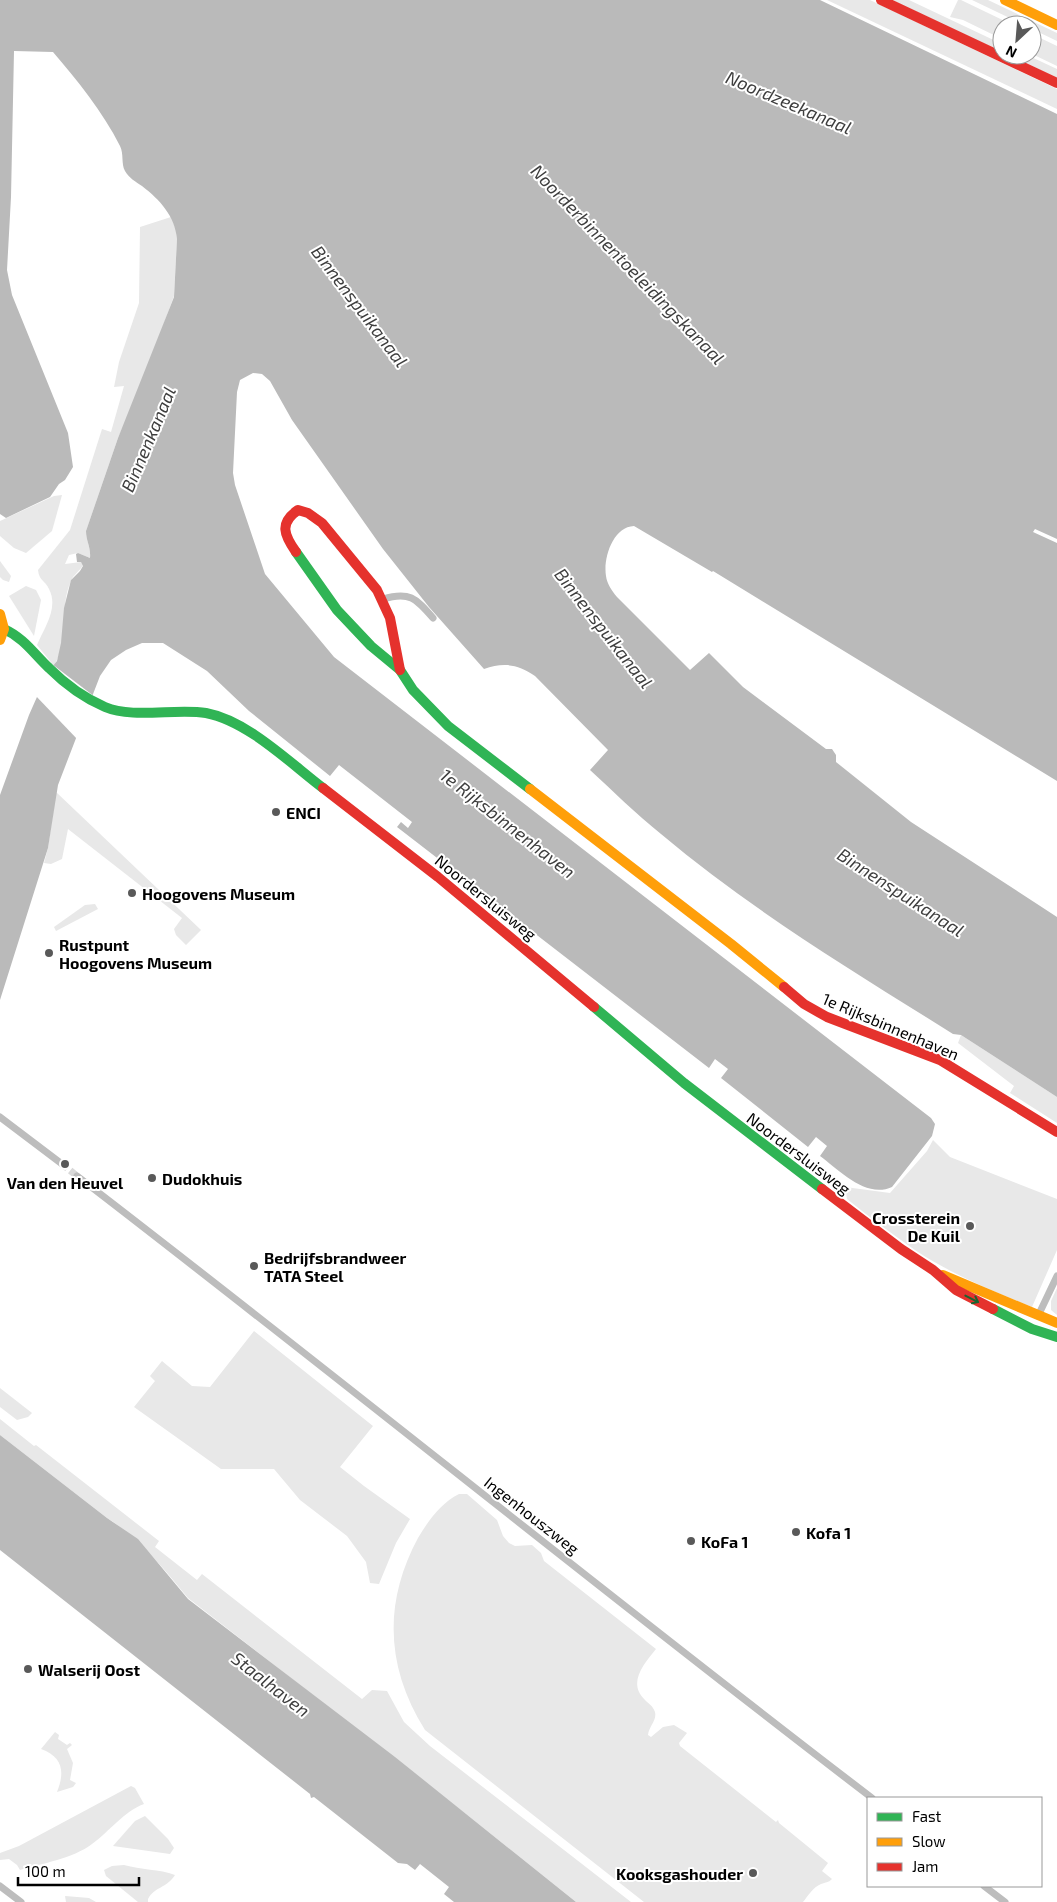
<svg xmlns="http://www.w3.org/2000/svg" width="1057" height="1902" font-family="'Exo 2',sans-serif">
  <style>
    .green { fill: #e8e8e8 }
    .water { fill: #bababa }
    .pier { fill: #fff }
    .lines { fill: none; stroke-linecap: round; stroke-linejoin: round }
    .street-tunnel { stroke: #d9d9d9; stroke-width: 7; stroke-dasharray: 7 3.5; stroke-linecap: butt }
    .street { stroke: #bdbdbd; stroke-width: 7 }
    .fast { stroke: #30b455; stroke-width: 10 }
    .slow { stroke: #ff9f0a; stroke-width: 10 }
    .jam { stroke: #e5322d; stroke-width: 10 }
    .oneway { stroke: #1a632f }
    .poi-dot { fill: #595959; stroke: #fff; stroke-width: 2 }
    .labels { text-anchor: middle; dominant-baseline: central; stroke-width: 4; stroke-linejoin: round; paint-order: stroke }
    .poi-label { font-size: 16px; font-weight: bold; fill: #000; stroke: #fff; text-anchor: start }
    .street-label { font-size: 16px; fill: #000; stroke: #fff }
    .water-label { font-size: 18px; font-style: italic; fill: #3e3e3e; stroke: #fff }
  </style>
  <rect width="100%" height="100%" fill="#fff"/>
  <g class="green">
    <polygon points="827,0 870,0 1057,89 1057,109"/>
    <polygon points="892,0 909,0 1002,44 1002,52"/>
    <polygon points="958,0 961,0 1013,25 1002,25 1002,39 963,20 950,17"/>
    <polygon points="972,0 988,0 1057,33 1057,41 1032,29 1032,25 1024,25"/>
    <polygon points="1032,34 1057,46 1057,66 1032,54"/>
    <polygon points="1009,55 1027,55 1057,69 1057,78"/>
    <path d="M 171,217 L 176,229 L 177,239 L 174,296 L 140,388 L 118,438 L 86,531 C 86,541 91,547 90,558 L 78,553 L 69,555 L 65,564 L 81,562 L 83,565 C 80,571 73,575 71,581 C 59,607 69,641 54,666 L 37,645 C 44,628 59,608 49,589 C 45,580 39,581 38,570 L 70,530 L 102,429 L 111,432 L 124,386 L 114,387 L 119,362 L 139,303 L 140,227 Z"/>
    <polygon points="62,495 52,531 26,553 14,548 0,536 0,521 54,496"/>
    <polygon points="0,561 11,576 9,582 3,580 0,577"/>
    <polygon points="26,586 36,590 41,600 34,636 9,596"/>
    <polygon points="56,792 201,930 186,945 176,935 174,929 182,918 68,829 62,859 51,864 44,863 48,848"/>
    <polygon points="95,904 98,909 56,931 54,927 85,905"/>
    <polygon points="961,1035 1057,1097 1057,1123 1010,1093 1014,1086 958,1043"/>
    <path d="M 933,1140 L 950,1157 L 1057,1199 L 1057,1250 L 1032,1307 C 992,1291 951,1274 915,1250 C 892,1234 869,1217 847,1199 L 845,1187 L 890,1193 L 927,1151 Z"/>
    <polygon points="1057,1288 1057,1315 1051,1310 1051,1301"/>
    <polygon points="254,1331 373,1426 340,1467 364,1486 410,1519 396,1543 379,1584 370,1583 366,1562 347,1536 300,1500 274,1469 221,1469 134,1407 155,1381 150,1376 162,1361 192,1386 210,1387"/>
    <polygon points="0,1388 32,1413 28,1417 17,1420 0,1407"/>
    <path d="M 0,1419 L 34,1446 L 36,1445 L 159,1541 L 155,1547 L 197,1580 L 202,1574 L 362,1699 L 372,1690 L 387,1691 L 404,1722 L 430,1746 L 631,1902 L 576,1902 L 471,1818 L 188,1598 C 166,1571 138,1537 107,1518 L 0,1435 Z"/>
    <path d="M 459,1494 L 467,1494 L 497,1520 L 503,1536 L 509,1543 L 515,1546 L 532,1545 L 541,1553 L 544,1561 L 656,1649 C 644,1664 627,1683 645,1700 C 649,1704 653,1706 655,1712 C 657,1721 649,1726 648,1735 L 651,1737 L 663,1727 L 674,1725 L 687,1733 L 679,1743 L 680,1746 L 776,1822 L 778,1820 L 779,1823 L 828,1863 L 822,1871 L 832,1879 C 828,1883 826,1882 821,1884 C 813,1887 808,1896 803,1902 L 644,1902 L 425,1730 C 386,1668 383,1603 418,1538 C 428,1521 441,1503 459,1494 Z"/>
    <path d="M 55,1732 L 59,1735 L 58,1739 L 67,1745 L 70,1743 L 72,1745 L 67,1749 L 73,1763 L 70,1780 L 76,1783 L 73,1787 L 57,1792 C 65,1772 63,1757 41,1749 Z"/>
    <path d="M 131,1786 L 135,1788 L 144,1804 C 123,1812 110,1831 92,1844 C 72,1859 43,1863 20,1870 L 17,1865 L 9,1859 L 0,1860 L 0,1853 L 19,1846 Z"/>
    <polygon points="145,1816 168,1839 174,1848 170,1854 113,1846 135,1821"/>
    <path d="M 124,1865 C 141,1870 159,1869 175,1875 C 167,1888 154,1887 148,1899 L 148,1902 L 138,1902 L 106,1876 L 104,1870 L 112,1866 Z"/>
    <polygon points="65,1896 89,1898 96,1902 66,1902"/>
  </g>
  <g class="water">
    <path d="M 0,0 L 820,0 L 1057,114 L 1057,539 L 1035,529 L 1033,532 L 1057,543 L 1057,781 L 713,571 L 712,572 L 634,526 C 613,527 603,558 606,576 C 607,584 612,591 617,597 L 690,670 L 709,653 L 743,687 L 826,749 L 832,749 L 836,755 L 836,762 L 911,822 L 1057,917 L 1057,1097 L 961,1035 L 953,1034 C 853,971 751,910 661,834 C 636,814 613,791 590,770 L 608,750 L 535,676 C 518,664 503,662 484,669 L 429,607 L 383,549 L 292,420 L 270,381 L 262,374 L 253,373 L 240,380 L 237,392 L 233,473 L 235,485 L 265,574 L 334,657 L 931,1118 L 935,1124 L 932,1136 L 892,1187 C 866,1199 839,1170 820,1156 L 827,1146 L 816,1137 L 808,1147 L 721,1078 L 728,1069 L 715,1059 L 709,1068 L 397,827 L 401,822 L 408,828 L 412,822 L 339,765 L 330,776 L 249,711 L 207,671 L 163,643 L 142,643 L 126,650 L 111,660 L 100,676 L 58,785 L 48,848 L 0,1000 L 0,795 L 29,715 L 48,672 L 57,661 L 61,643 L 64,608 L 71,580 L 80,571 L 83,566 L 81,562 L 77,562 L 76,554 L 78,553 L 90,558 C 91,547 86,541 86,531 L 118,438 L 174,297 L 177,239 C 175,216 160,200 142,186 C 136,182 129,178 125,171 C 121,164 124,154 120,146 C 103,112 77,80 53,52 L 14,51 L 11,197 L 7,270 L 12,295 L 68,433 L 73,467 L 65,480 L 59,484 L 50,497 L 6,518 L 0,514 Z"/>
    <polygon points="0,1435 107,1518 138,1539 188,1599 395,1757 576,1902 454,1902 444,1894 449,1887 420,1864 415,1870 407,1864 398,1863 314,1797 311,1798 310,1794 0,1550"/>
  </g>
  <polygon class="pier" points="52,664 95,697 78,740 35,695 46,671"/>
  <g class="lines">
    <polyline class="street-tunnel" points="62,1164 77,1176"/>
    <g class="street">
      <path d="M 383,599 C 409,591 416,598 433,618"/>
      <polyline points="0,1117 62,1164"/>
      <path d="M 77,1176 C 344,1381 605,1594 872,1798"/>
      <polyline points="1038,1316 1057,1276"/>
      <polyline points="0,1886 21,1902"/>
      <polyline points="984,1886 1005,1902"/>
    </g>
    <g class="fast">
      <polyline points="296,552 337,610 371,646 400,670 413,690 448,726 530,789"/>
      <path d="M 4,629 C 24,638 34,654 49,668 C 65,684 84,698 105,707 C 133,719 176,708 206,713 C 248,721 290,763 323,788"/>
      <polyline points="594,1007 684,1083 822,1189"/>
      <polyline points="993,1309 1032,1329 1057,1337"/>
    </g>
    <g class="slow">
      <polyline points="1005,0 1057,25"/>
      <polyline points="0,614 4,629 0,640"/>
      <polyline points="530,789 731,944 784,987"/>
      <polyline points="943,1275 1057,1323"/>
    </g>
    <g class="jam">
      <polyline points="881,0 1057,83"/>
      <path d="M 296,552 C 284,535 279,523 298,510 L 308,513 L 322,523 L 377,590 L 390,618 L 400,670"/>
      <polyline points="323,788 438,877 594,1007"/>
      <polyline points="784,987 804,1004 827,1017 940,1060 1057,1132"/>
      <polyline points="822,1189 901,1249 933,1270 956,1290 993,1309"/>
    </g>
  </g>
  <defs><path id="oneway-shaft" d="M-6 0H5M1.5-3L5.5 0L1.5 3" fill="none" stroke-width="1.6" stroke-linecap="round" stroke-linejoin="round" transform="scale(1.25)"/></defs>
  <use class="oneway" href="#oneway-shaft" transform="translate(972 1299) rotate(27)"/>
  <g class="poi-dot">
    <circle cx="276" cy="812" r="5"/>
    <circle cx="132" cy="893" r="5"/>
    <circle cx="49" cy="953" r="5"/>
    <circle cx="65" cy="1164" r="5"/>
    <circle cx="152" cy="1178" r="5"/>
    <circle cx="970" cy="1226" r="5"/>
    <circle cx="254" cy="1266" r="5"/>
    <circle cx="796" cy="1532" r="5"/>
    <circle cx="691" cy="1541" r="5"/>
    <circle cx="28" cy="1669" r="5"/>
    <circle cx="753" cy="1873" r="5"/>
  </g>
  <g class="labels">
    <g class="poi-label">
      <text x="286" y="812">ENCI</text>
      <text x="142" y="893">Hoogovens Museum</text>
      <text x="59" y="944">Rustpunt<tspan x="59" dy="18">Hoogovens Museum</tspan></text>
      <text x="162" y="1178">Dudokhuis</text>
      <text x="65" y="1182" text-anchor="middle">Van den Heuvel</text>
      <text x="960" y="1217" text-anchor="end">Crossterein<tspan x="960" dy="18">De Kuil</tspan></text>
      <text x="264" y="1257">Bedrijfsbrandweer<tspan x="264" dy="18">TATA Steel</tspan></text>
      <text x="806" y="1532">Kofa 1</text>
      <text x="701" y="1541">KoFa 1</text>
      <text x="38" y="1669">Walserij Oost</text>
      <text x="743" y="1873" text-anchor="end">Kooksgashouder</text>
    </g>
    <g class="street-label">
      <text transform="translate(486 897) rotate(39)">Noordersluisweg</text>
      <text transform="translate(891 1026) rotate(23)">1e Rijksbinnenhaven</text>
      <text transform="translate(799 1153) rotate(37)">Noordersluisweg</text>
      <text transform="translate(532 1515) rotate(38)">Ingenhouszweg</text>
    </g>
    <g class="water-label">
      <text transform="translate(789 102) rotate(23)">Noordzeekanaal</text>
      <text transform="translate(628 264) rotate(46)">Noorderbinnentoeleidingskanaal</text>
      <text transform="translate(360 306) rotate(53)">Binnenspuikanaal</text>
      <text transform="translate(148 439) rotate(-67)">Binnenkanaal</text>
      <text transform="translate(604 628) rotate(52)">Binnenspuikanaal</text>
      <text transform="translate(508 823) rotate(38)">1e Rijksbinnenhaven</text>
      <text transform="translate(901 892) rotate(33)">Binnenspuikanaal</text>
      <text transform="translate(271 1684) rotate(38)">Staalhaven</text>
    </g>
  </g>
  <rect x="867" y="1797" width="175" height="90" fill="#ffffff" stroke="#999999"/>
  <rect x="877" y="1813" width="25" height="8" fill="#30b455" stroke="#999999"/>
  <text x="912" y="1822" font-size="15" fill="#000000">Fast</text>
  <rect x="877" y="1838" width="25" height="8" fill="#ff9f0a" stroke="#999999"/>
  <text x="912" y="1847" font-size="15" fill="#000000">Slow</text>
  <rect x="877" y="1863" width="25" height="8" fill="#e5322d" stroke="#999999"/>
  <text x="912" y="1872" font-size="15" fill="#000000">Jam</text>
  <g transform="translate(1017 40) rotate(206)"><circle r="24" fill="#ffffff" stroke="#999999"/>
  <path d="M0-4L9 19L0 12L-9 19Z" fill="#595959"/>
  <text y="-8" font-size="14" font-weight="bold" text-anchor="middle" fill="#000000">N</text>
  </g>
  <path d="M18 1877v8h121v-8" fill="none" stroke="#000000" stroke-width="2.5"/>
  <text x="25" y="1877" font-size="15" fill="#000000" stroke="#ffffff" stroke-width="4" paint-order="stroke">100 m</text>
</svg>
